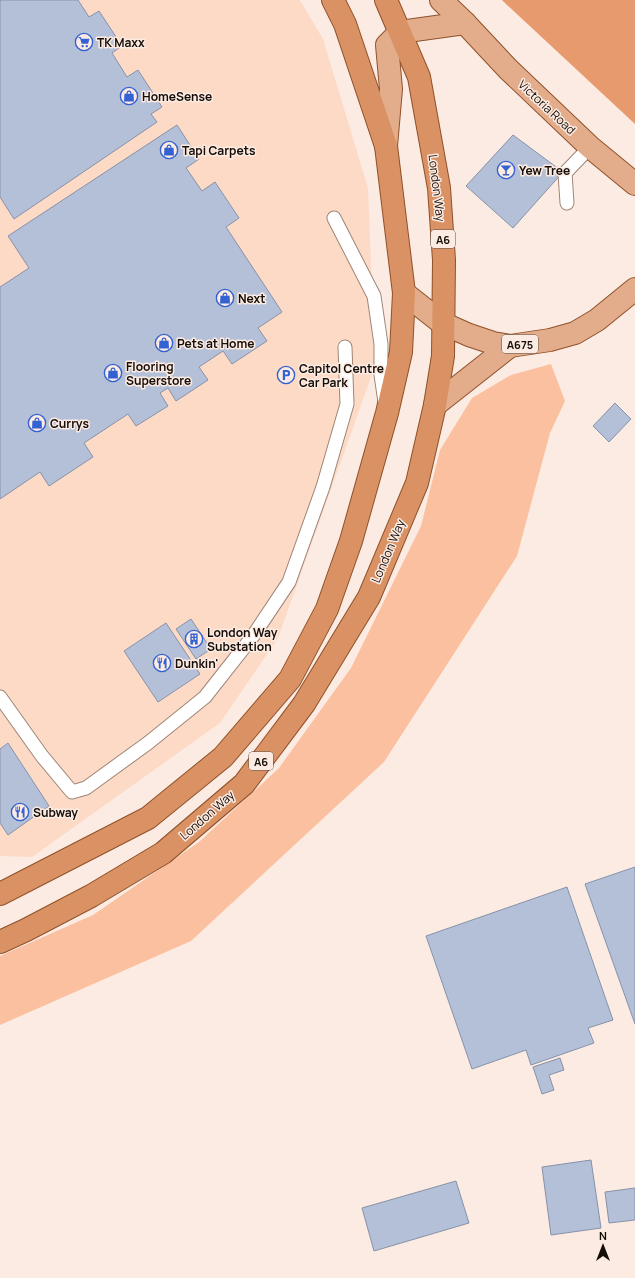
<svg xmlns="http://www.w3.org/2000/svg" width="635" height="1278" font-family="Manrope,sans-serif">
  <style>
    .built { fill: #fddac6 }
    .green { fill: #fac0a0 }
    .water { fill: #e69a6d }
    .building { fill: #b3c0d8; stroke: #8692a9 }
    .lines { fill: none; stroke-linecap: round; stroke-linejoin: round }
    .service-casing { stroke: #9e8577; stroke-width: 15 }
    .primary-casing { stroke: #8f512a; stroke-width: 24 }
    .trunk-casing { stroke: #8f512a; stroke-width: 24 }
    .service { stroke: #fff; stroke-width: 13 }
    .primary { stroke: #e3ad8b; stroke-width: 22 }
    .trunk { stroke: #da9264; stroke-width: 22 }
    .labels { text-anchor: middle; dominant-baseline: central; stroke-width: 3; stroke-linejoin: round; paint-order: stroke }
    .shield { fill: #fcebe2; stroke: #5a5049; stroke-width: 1 }
    .shield-label { font-size: 11px; font-weight: bold; fill: #150d08 }
    .poi-label { font-size: 12px; font-weight: bold; fill: #150d08; stroke: #fcebe2; text-anchor: start }
    .street-label { font-size: 12px; fill: #150d08; stroke: #fcebe2 }
  </style>
  <rect width="100%" height="100%" fill="#fcebe2"/>
  <polygon class="built" points="0,0 300,0 323,39 368,188 375,366 278,638 220,723 32,857 0,856"/>
  <polygon class="green" points="551,364 565,401 550,433 517,556 384,762 191,941 0,1025 0,956 93,915 199,842 279,768 351,668 421,526 440,450 472,398 511,375"/>
  <polygon class="water" points="502,0 635,0 635,124 506,4"/>
  <g class="building">
    <polygon points="0,0 78,0 89,17 99,11 122,46 112,53 127,77 138,70 162,107 151,114 157,122 14,219 0,197"/>
    <polygon points="177,125 199,159 186,168 202,191 215,182 239,218 226,227 282,312 258,328 267,341 232,364 223,351 199,367 208,380 176,401 168,388 160,393 168,406 136,426 128,414 84,443 93,457 49,486 40,472 0,499 0,287 29,268 8,236"/>
    <polygon points="513,135 563,172 513,228 466,186"/>
    <polygon points="615,403 631,419 609,442 593,426"/>
    <polygon points="191,619 211,649 196,659 176,629"/>
    <polygon points="166,623 200,674 158,702 124,651"/>
    <polygon points="8,743 49,806 8,835 0,823 0,749"/>
    <polygon points="635,867 635,1024 585,884"/>
    <polygon points="567,887 613,1020 588,1028 594,1043 531,1065 526,1050 472,1069 426,936"/>
    <polygon points="560,1058 564,1070 549,1075 554,1090 542,1094 533,1067"/>
    <polygon points="591,1160 601,1228 551,1235 542,1167"/>
    <polygon points="456,1181 469,1223 374,1251 362,1208"/>
    <polygon points="635,1188 635,1220 609,1223 605,1192"/>
  </g>
  <g class="lines">
    <defs>
      <g id="service">
        <polyline points="567,203 565,173 590,147"/>
        <polyline points="334,218 374,296 381,344 381,375 385,402"/>
        <polyline points="0,697 42,756 72,792 86,788 148,743 205,697 253,636 289,582 323,487 347,404 345,347"/>
      </g>
      <g id="primary">
        <polyline points="441,0 465,23 508,69 590,147 635,184"/>
        <polyline points="386,146 391,89 387,45 400,32 465,23"/>
        <polyline points="404,293 442,323 469,335 493,343 510,346 550,340 575,333 597,320 635,289"/>
        <polyline points="435,405 510,346"/>
      </g>
      <g id="trunk">
        <polyline points="0,894 148,818 223,757 290,679 327,609 351,541 387,413 401,352 404,293 386,146 345,24 333,0"/>
        <polyline points="0,942 26,930 91,896 163,853 244,784 304,704 369,597 417,483 435,405 443,356 444,260 439,188 419,77 386,0"/>
      </g>
    </defs>
    <use href="#service" class="service-casing"/>
    <use href="#primary" class="primary-casing"/>
    <use href="#trunk" class="trunk-casing"/>
    <use href="#service" class="service"/>
    <use href="#primary" class="primary"/>
    <use href="#trunk" class="trunk"/>
  </g>
  <defs>
    <symbol id="supermarket-ring" viewBox="-11 -11 22 22"><circle r="9.5" fill="#fcebe2" stroke="#3462d2" stroke-width="1.5"/><path d="M-6-5.5h2.5l.6 2H6L4.5 2H-2.5L-4.4-4H-6ZM-1.5 3.2a1.3 1.3 0 1 0 .1 0ZM3 3.2a1.3 1.3 0 1 0 .1 0Z" fill="#3462d2"/></symbol>
    <symbol id="shop-ring" viewBox="-11 -11 22 22"><circle r="9.5" fill="#fcebe2" stroke="#3462d2" stroke-width="1.5"/><path d="M-5-2.5h2.3a2.7 3.5 0 0 1 5.4 0H5L5.5 6h-11ZM-1.5-2.5h3a1.5 2.3 0 0 0-3 0Z" fill="#3462d2"/></symbol>
    <symbol id="bar-ring" viewBox="-11 -11 22 22"><circle r="9.5" fill="#fcebe2" stroke="#3462d2" stroke-width="1.5"/><path d="M-6-5H6L.8 .8V4.5H3.5V6h-7V4.5H-.8V.8Z" fill="#3462d2"/></symbol>
    <symbol id="parking-ring" viewBox="-11 -11 22 22"><circle r="9.5" fill="#fcebe2" stroke="#3462d2" stroke-width="1.5"/><path d="M-3.5-5.5H1a3.5 3.5 0 0 1 0 7H-1V5.5H-3.5ZM-1-3.4V-.6H.8a1.4 1.4 0 0 0 0-2.8Z" fill="#3462d2"/></symbol>
    <symbol id="building-ring" viewBox="-11 -11 22 22"><circle r="9.5" fill="#fcebe2" stroke="#3462d2" stroke-width="1.5"/><path d="M-4-6H4V6H1V3H-1V6H-4ZM-2.5-4.3h1.7v1.8h-1.7ZM.8-4.3h1.7v1.8H.8ZM-2.5-1h1.7V.8h-1.7ZM.8-1h1.7V.8H.8Z" fill="#3462d2"/></symbol>
    <symbol id="restaurant-ring" viewBox="-11 -11 22 22"><circle r="9.5" fill="#fcebe2" stroke="#3462d2" stroke-width="1.5"/><path d="M-5-6h1v4h1v-4h1v4h1v-4h1v5L-1.5 .5V6h-2V.5L-5-1ZM5-6V6H3V1.5H1.5Q1.5-4 5-6Z" fill="#3462d2"/></symbol>
  </defs>
  <g fill-rule="evenodd">
    <use href="#supermarket-ring" x="74" y="32" width="20" height="20"/>
    <use href="#shop-ring" x="119" y="86" width="20" height="20"/>
    <use href="#shop-ring" x="159" y="140" width="20" height="20"/>
    <use href="#bar-ring" x="496" y="160" width="20" height="20"/>
    <use href="#shop-ring" x="215" y="288" width="20" height="20"/>
    <use href="#shop-ring" x="154" y="333" width="20" height="20"/>
    <use href="#shop-ring" x="103" y="363" width="20" height="20"/>
    <use href="#parking-ring" x="276" y="365" width="20" height="20"/>
    <use href="#shop-ring" x="27" y="413" width="20" height="20"/>
    <use href="#building-ring" x="184" y="629" width="20" height="20"/>
    <use href="#restaurant-ring" x="152" y="653" width="20" height="20"/>
    <use href="#restaurant-ring" x="10" y="802" width="20" height="20"/>
  </g>
  <g class="labels">
    <g class="shield">
      <rect x="431" y="230" width="24" height="18" rx="3"/>
      <rect x="502" y="335" width="36" height="18" rx="3"/>
      <rect x="249" y="752" width="24" height="18" rx="3"/>
    </g>
    <g class="shield-label">
      <text x="443" y="239">A6</text>
      <text x="520" y="344">A675</text>
      <text x="261" y="761">A6</text>
    </g>
    <g class="poi-label">
      <text x="97" y="42">TK Maxx</text>
      <text x="142" y="96">HomeSense</text>
      <text x="182" y="150">Tapi Carpets</text>
      <text x="519" y="170">Yew Tree</text>
      <text x="238" y="298">Next</text>
      <text x="177" y="343">Pets at Home</text>
      <text x="126" y="366">Flooring<tspan x="126" dy="14">Superstore</tspan></text>
      <text x="299" y="368">Capitol Centre<tspan x="299" dy="14">Car Park</tspan></text>
      <text x="50" y="423">Currys</text>
      <text x="207" y="632">London Way<tspan x="207" dy="14">Substation</tspan></text>
      <text x="175" y="663">Dunkin'</text>
      <text x="33" y="812">Subway</text>
    </g>
    <g class="street-label">
      <text transform="translate(547 107) rotate(43)">Victoria Road</text>
      <text transform="translate(437 188) rotate(83)">London Way</text>
      <text transform="translate(388 551) rotate(-67)">London Way</text>
      <text transform="translate(207 815) rotate(-41)">London Way</text>
    </g>
  </g>
  <g transform="translate(603 1246)" stroke="#fcebe2" stroke-width="3" paint-order="stroke">
  <path d="M0-3L7 15L0 10L-7 15Z" fill="#150d08"/>
  <text y="-6" font-size="11" font-weight="bold" text-anchor="middle" fill="#150d08">N</text>
  </g>
</svg>
